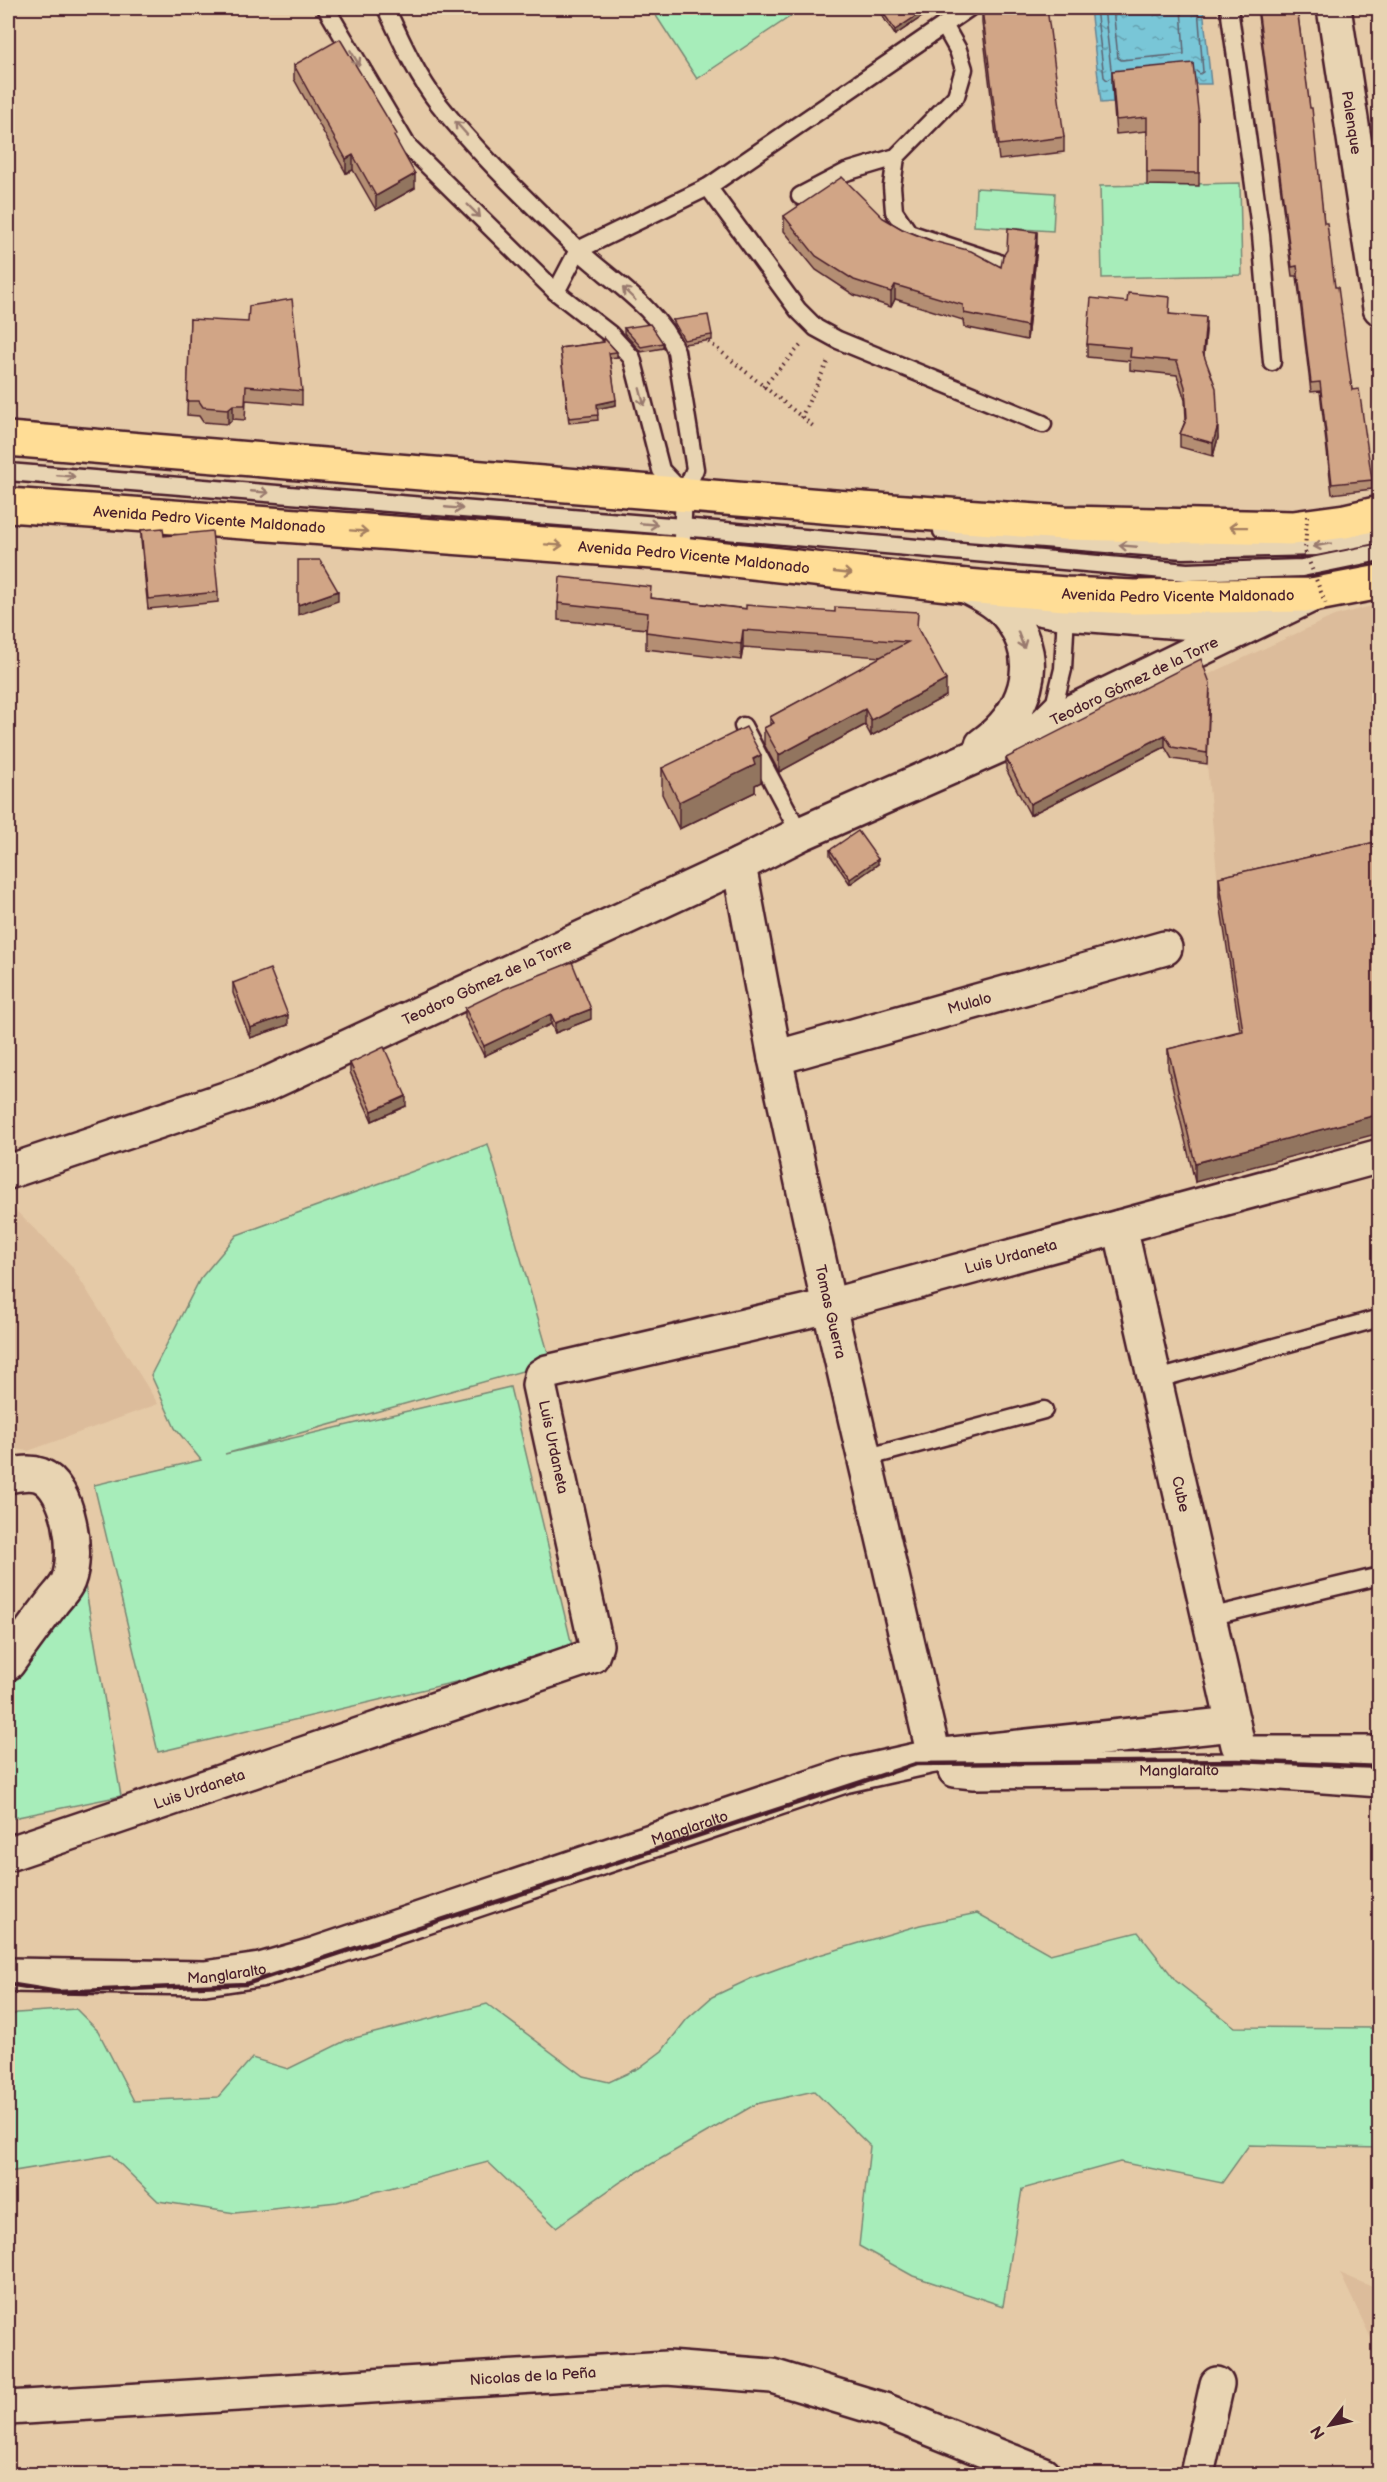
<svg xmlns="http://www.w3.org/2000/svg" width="1387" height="2482" font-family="'Balsamiq Sans',sans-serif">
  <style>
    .built { fill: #dcbc9b }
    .green { fill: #a7edba; stroke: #788672; stroke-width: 1.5 }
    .water { fill: url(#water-ripples); stroke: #668392; stroke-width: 1.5 }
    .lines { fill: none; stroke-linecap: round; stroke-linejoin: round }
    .shore { stroke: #5d6270; stroke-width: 1.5 }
    .lane-casing { stroke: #4a1f2b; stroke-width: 21 }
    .street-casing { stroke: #4a1f2b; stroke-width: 38 }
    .secondary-casing { stroke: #4a1f2b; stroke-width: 38 }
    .primary-casing { stroke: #4a1f2b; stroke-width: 38 }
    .path { stroke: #4a1f2b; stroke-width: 4; stroke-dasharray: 1.5 4.5; stroke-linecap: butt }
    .lane { stroke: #e8d4b2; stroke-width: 16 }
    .street { stroke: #e8d4b2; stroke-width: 33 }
    .secondary { stroke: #e8d4b2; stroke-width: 33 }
    .primary { stroke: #ffdd96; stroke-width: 33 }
    .rail { stroke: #4a1f2b; stroke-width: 4.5 }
    .path-bridge { stroke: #4a1f2b; stroke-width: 4; stroke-dasharray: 1.5 4.5; stroke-linecap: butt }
    .wall { fill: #b48e73; stroke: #4a1f2b; stroke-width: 1.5 }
    .shaded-wall { fill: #92745e; stroke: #4a1f2b; stroke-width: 1.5 }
    .building { fill: #d1a586; stroke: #4a1f2b; stroke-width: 1.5 }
    .oneway { stroke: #997a6e }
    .oneway2 { stroke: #a47e60 }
    .labels { text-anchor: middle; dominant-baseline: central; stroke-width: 4.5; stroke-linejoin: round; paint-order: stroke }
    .street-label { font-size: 15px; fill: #4a1f2b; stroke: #e8d4b2 }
  </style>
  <defs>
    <pattern id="water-ripples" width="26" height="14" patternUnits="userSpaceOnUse" patternTransform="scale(1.5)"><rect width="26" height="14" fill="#79c6d7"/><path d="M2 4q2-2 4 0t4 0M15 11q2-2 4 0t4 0" fill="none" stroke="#65a0af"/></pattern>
  </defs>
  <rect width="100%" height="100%" fill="#e5caa7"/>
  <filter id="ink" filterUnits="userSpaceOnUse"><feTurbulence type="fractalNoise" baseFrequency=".0167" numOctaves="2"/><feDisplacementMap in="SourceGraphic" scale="12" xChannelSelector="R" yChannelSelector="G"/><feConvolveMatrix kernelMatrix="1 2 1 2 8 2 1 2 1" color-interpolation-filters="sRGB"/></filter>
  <g filter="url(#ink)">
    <g class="built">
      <polygon points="1379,604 1379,860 1219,896 1207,764 1210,694 1203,677 1334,616"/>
      <polygon points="8,1203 71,1265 158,1404 28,1451 8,1448"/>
      <polygon points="1340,2273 1379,2290 1378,2353"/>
    </g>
    <g class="green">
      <polygon points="651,8 803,8 697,79"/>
      <polygon points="1240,183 1242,275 1102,278 1100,186"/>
      <polygon points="976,188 1055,193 1053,231 974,226"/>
      <polygon points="488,1144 551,1363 225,1454 510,1387 574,1654 158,1752 94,1485 201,1460 175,1428 151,1375 200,1279 237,1235"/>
      <polygon points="85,1585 121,1796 8,1819 8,1688"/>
      <polygon points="977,1913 1050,1954 1138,1932 1176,1981 1235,2027 1379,2028 1379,2148 1249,2145 1222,2183 1120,2162 1022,2189 1003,2306 913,2276 859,2246 870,2146 814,2091 756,2104 622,2181 556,2227 488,2162 337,2202 235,2213 158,2201 111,2155 8,2172 8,2017 17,2013 76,2009 98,2031 134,2101 218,2097 252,2058 288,2069 347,2040 487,2004 583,2076 609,2082 639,2068 662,2051 687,2019 712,1997 752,1978 799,1961 920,1925"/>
    </g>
    <polygon class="water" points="1090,8 1203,8 1211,84 1112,84 1113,102 1101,103"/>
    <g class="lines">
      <g class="shore">
        <polyline points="1096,8 1104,77 1107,80 1110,78"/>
        <polyline points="1104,8 1111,69"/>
        <polyline points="1113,8 1118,58 1121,60 1184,54 1181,8"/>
        <polyline points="1196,71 1200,74 1203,72 1198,8"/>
      </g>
      <defs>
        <g id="lane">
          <polyline points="326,8 407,145 556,292 610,334 632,358 661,470 683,493"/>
          <path d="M 386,8 C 401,40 416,75 438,103 C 479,155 529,202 576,248 C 609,279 659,309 676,351 L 695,469 L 684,494 L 682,538"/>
          <polyline points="1229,8 1261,235 1272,362"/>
          <polyline points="896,157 892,186 894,211 909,233 997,262"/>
          <polyline points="708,187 798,310 816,328 838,340 1043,424"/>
          <polyline points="800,196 846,172 896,157 956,96 964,69 958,50 944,25"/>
          <polyline points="556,292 578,250 708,187 969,8"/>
          <polyline points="8,472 682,527 1187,572 1302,568 1380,552"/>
          <polyline points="942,531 1183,550 1316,547 1380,534"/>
          <polyline points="1040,717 1055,702 1063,669 1066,613"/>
          <polyline points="743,726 800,834"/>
          <polyline points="1154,1380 1380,1318"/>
          <polyline points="865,1458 1044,1410"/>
          <polyline points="1209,1617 1380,1576"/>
        </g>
        <g id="street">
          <path id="s1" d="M 1334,8 L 1380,308"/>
          <polyline points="996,600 1066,613 1245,627"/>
          <path id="s2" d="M 739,865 L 775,1058 L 829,1306 L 934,1756"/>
          <path id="s3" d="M 775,1058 L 1165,948"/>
          <path id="s4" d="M 1120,1227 L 1238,1745 L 1243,1751 L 1252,1753 L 1380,1753"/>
          <path d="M 8,1476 C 18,1474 29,1471 40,1475 C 70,1487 79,1554 68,1581 C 65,1589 57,1596 52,1603 C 37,1623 22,1643 8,1663"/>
          <path id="s5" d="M 955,1770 L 974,1772 L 1239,1770 L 1380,1780"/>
          <path id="s6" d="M 8,1854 L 592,1656 L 596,1645 L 539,1385 L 541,1376 L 547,1372 L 829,1306 L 1380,1156"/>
          <path id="s7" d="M 8,1975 L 205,1978 L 260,1970 L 316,1954 L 844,1776 L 934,1756 L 1233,1724"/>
          <path id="s8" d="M 8,2408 L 667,2368 L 772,2376 L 884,2410 L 1043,2474"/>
          <polyline points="1197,2474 1217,2384"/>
        </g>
        <g id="secondary">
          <path d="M 966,586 C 983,595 1000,603 1011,619 C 1044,664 1024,715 982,745"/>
          <path id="s9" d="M 8,1172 L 261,1087 L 739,865 L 800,834 L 1017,738 L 1312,595"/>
        </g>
        <g id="primary">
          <polyline points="8,439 834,507 1065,523 1293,528 1345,521 1380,513"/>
          <path id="s10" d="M 8,505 L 681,554 L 966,586 L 1066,594 L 1134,597 L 1312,595 L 1380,582"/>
        </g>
      </defs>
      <use href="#lane" class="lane-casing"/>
      <use href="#street" class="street-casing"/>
      <use href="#secondary" class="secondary-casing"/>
      <use href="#primary" class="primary-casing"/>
      <g class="path">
        <polyline points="704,338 813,426"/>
        <polyline points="763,387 802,344"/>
        <polyline points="801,418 829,359"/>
      </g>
      <use href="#lane" class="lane"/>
      <use href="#street" class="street"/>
      <use href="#secondary" class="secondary"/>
      <use href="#primary" class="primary"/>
      <polyline class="rail" points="8,1984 58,1992 246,1984 916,1764 1238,1761 1380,1767"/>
      <polyline class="path-bridge" points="1307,516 1305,551 1326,605"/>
    </g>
    <g class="wall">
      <polygon points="877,8 935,8 895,35"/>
      <polygon points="1257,8 1297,8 1324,223 1352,390 1372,480 1372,489 1332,494 1320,391 1311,392 1297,276 1292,276"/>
      <polygon points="982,9 1064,137 1064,152 999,160 982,23"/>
      <polygon points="294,65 397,142 415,188 376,210 353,170 346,173 294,79"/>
      <polygon points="1112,71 1199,119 1199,186 1147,185 1147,131 1116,134 1112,84"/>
      <polygon points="784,216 883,218 902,229 1001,267 1037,246 1027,340 964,327 963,320 895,299 891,307 854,295 816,270 784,231"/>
      <polygon points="1170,314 1206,330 1204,355 1218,438 1213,456 1180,447 1180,434 1186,419 1185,400 1177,375 1130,370 1130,361 1087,357 1087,344"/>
      <polygon points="190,319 302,391 302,405 246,400 245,420 233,419 228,424 203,422 199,416 187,415"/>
      <polygon points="673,320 712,335 712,340 684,344 673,325"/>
      <polygon points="624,328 663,343 663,348 641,352 624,333"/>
      <polygon points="604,338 617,352 617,357 610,358 616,405 597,408 598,420 569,423 560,348 604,342"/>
      <polygon points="141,530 164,536 218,592 218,602 148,609 141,540"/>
      <polygon points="651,598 918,628 946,696 871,736 865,725 779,772 764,744 764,728 770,725 770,717 882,657 743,647 741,660 646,649 646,629 558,620 558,603"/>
      <polygon points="1210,694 1207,764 1172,759 1165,747 1030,815 1006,769 1006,758"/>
      <polygon points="662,768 761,782 755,785 755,792 679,829 662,794"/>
      <polygon points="1380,841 1195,1182 1168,1068 1168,1049 1240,1031 1219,896 1219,877"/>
      <polygon points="830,850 878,864 850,884 830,855"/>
      <polygon points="233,983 288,1025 250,1038 233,993"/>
      <polygon points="465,1008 591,1019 555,1033 551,1024 484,1056 465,1017"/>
      <polygon points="350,1063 406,1106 372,1121 350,1072"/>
    </g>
    <g class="shaded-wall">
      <polygon points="928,8 935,8 895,35 895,30"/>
      <polygon points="353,155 353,170 346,173 346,159"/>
      <polygon points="415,174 415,188 376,210 376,196"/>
      <polygon points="1037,232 1037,246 1027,340 1027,326"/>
      <polygon points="895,285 895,299 891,307 891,292"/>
      <polygon points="1206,317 1206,330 1203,366 1203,353"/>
      <polygon points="616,400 616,405 597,409 597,404"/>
      <polygon points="233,405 233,419 228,424 228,409"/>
      <polygon points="1218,425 1218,438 1213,456 1213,443"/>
      <polygon points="338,591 338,601 298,615 298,605"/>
      <polygon points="743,630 743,647 741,660 741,644"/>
      <polygon points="946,680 946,696 871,736 871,720"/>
      <polygon points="865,709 865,725 779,772 779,755"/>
      <polygon points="1165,735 1165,747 1030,815 1030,804"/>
      <polygon points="761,755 761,782 755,785 755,792 679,829 679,802"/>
      <polygon points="878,859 878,864 850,884 850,879"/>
      <polygon points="591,1009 591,1019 555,1033 555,1023"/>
      <polygon points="551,1014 551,1024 484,1056 484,1046"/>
      <polygon points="288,1015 288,1025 250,1038 250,1028"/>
      <polygon points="406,1096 406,1106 372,1121 372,1111"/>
      <polygon points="1380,1114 1380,1133 1195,1182 1195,1163"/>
    </g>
    <g class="building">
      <polygon points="880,8 928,8 895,30"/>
      <polygon points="993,8 1047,8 1064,137 999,145 982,9"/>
      <polygon points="1258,8 1297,8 1310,108 1312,108 1324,223 1327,223 1335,287 1338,287 1352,390 1359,389 1372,480 1332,484 1320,382 1311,383 1297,266 1292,267"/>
      <polygon points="340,39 397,134 394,136 415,174 376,196 353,155 346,159 294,65"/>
      <polygon points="1193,63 1199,119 1199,173 1147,172 1147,117 1116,120 1112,71"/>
      <polygon points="842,177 883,218 902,229 929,240 971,251 1001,267 1003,256 1007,250 1008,228 1037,232 1027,326 964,313 963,305 895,285 891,292 854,280 816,256 784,216"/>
      <polygon points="1128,293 1170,297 1169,314 1206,317 1203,353 1216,388 1218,425 1213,443 1180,434 1187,418 1185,387 1177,361 1130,357 1131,348 1087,344 1091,298 1127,302"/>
      <polygon points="292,299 302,391 246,386 245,405 233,405 228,409 203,407 199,401 187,401 190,319 248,322 249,306"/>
      <polygon points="708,315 712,335 684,340 673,320"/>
      <polygon points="650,324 663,343 641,347 624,328"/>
      <polygon points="604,338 617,352 609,353 616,400 597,404 598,415 569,418 560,348 604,342"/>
      <polygon points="163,528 164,536 212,531 218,592 148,599 141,530"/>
      <polygon points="298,560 320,560 338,591 298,605"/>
      <polygon points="560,577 651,587 650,598 746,609 746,605 835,612 835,607 918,612 917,627 946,680 871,720 865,709 779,755 764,728 774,723 770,717 908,642 743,630 741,644 646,632 648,613 558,603"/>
      <polygon points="1201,659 1210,683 1207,753 1172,747 1165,735 1030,804 1006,758"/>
      <polygon points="746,727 761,755 753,759 755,765 679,802 662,768"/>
      <polygon points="858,831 878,859 850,879 830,850"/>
      <polygon points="1380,841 1380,1114 1195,1163 1168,1049 1243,1031 1219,877"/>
      <polygon points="572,962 591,1009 555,1023 551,1014 484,1046 465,1008 504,989"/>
      <polygon points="270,969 288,1015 250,1028 233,983"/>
      <polygon points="384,1047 406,1096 372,1111 350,1063"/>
    </g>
    <defs><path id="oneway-shaft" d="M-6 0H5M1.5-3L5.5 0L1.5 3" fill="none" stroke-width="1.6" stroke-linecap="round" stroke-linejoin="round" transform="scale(1.5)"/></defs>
    <g class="oneway">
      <use href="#oneway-shaft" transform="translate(355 58) rotate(59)"/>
      <use href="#oneway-shaft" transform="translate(461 128) rotate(-132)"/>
      <use href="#oneway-shaft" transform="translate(474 211) rotate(45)"/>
      <use href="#oneway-shaft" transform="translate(629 294) rotate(-136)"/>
      <use href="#oneway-shaft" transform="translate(642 397) rotate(75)"/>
      <use href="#oneway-shaft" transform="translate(66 476) rotate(5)"/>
      <use href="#oneway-shaft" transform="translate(260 492) rotate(5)"/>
      <use href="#oneway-shaft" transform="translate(454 508) rotate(5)"/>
      <use href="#oneway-shaft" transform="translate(649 524) rotate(5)"/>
      <use href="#oneway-shaft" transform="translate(1322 545) rotate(170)"/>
      <use href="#oneway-shaft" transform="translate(1128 546) rotate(-175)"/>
      <use href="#oneway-shaft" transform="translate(1021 640) rotate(69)"/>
    </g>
    <g class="oneway2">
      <use href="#oneway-shaft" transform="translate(1238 527) rotate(-179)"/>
      <use href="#oneway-shaft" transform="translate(359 531) rotate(4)"/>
      <use href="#oneway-shaft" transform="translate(554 545) rotate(4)"/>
      <use href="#oneway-shaft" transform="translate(843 573) rotate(6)"/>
    </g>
  </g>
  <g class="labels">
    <g class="street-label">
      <text stroke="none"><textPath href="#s1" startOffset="116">Palenque</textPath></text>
      <text stroke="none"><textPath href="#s10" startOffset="202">Avenida Pedro Vicente Maldonado</textPath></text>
      <text stroke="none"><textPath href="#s10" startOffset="688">Avenida Pedro Vicente Maldonado</textPath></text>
      <text stroke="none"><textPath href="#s10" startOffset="1174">Avenida Pedro Vicente Maldonado</textPath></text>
      <text stroke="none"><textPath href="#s9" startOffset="1230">Teodoro Gómez de la Torre</textPath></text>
      <text stroke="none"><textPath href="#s9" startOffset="516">Teodoro Gómez de la Torre</textPath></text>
      <text stroke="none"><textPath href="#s3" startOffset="202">Mulalo</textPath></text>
      <text stroke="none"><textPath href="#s6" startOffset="1389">Luis Urdaneta</textPath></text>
      <text stroke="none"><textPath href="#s2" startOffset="456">Tomas Guerra</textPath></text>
      <text transform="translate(553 1447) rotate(78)">Luis Urdaneta</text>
      <text stroke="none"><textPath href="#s4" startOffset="274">Cube</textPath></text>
      <text stroke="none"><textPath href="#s5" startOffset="224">Manglaralto</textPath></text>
      <text stroke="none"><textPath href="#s6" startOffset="202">Luis Urdaneta</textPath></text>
      <text stroke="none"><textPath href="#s7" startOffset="705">Manglaralto</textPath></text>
      <text stroke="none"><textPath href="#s7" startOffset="219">Manglaralto</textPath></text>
      <text stroke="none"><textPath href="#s8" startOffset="526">Nicolas de la Peña</textPath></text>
    </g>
  </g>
  <rect width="1387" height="2482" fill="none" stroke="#e8d4b2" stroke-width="30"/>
  <rect x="15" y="15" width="1357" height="2452" fill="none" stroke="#4a1f2b" stroke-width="2" filter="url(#ink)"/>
  <g transform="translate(1330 2425) rotate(238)" stroke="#e8d4b2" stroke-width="4.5" paint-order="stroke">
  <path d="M0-4.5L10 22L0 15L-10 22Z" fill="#4a1f2b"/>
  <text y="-9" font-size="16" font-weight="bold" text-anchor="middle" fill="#4a1f2b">N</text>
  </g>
</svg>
